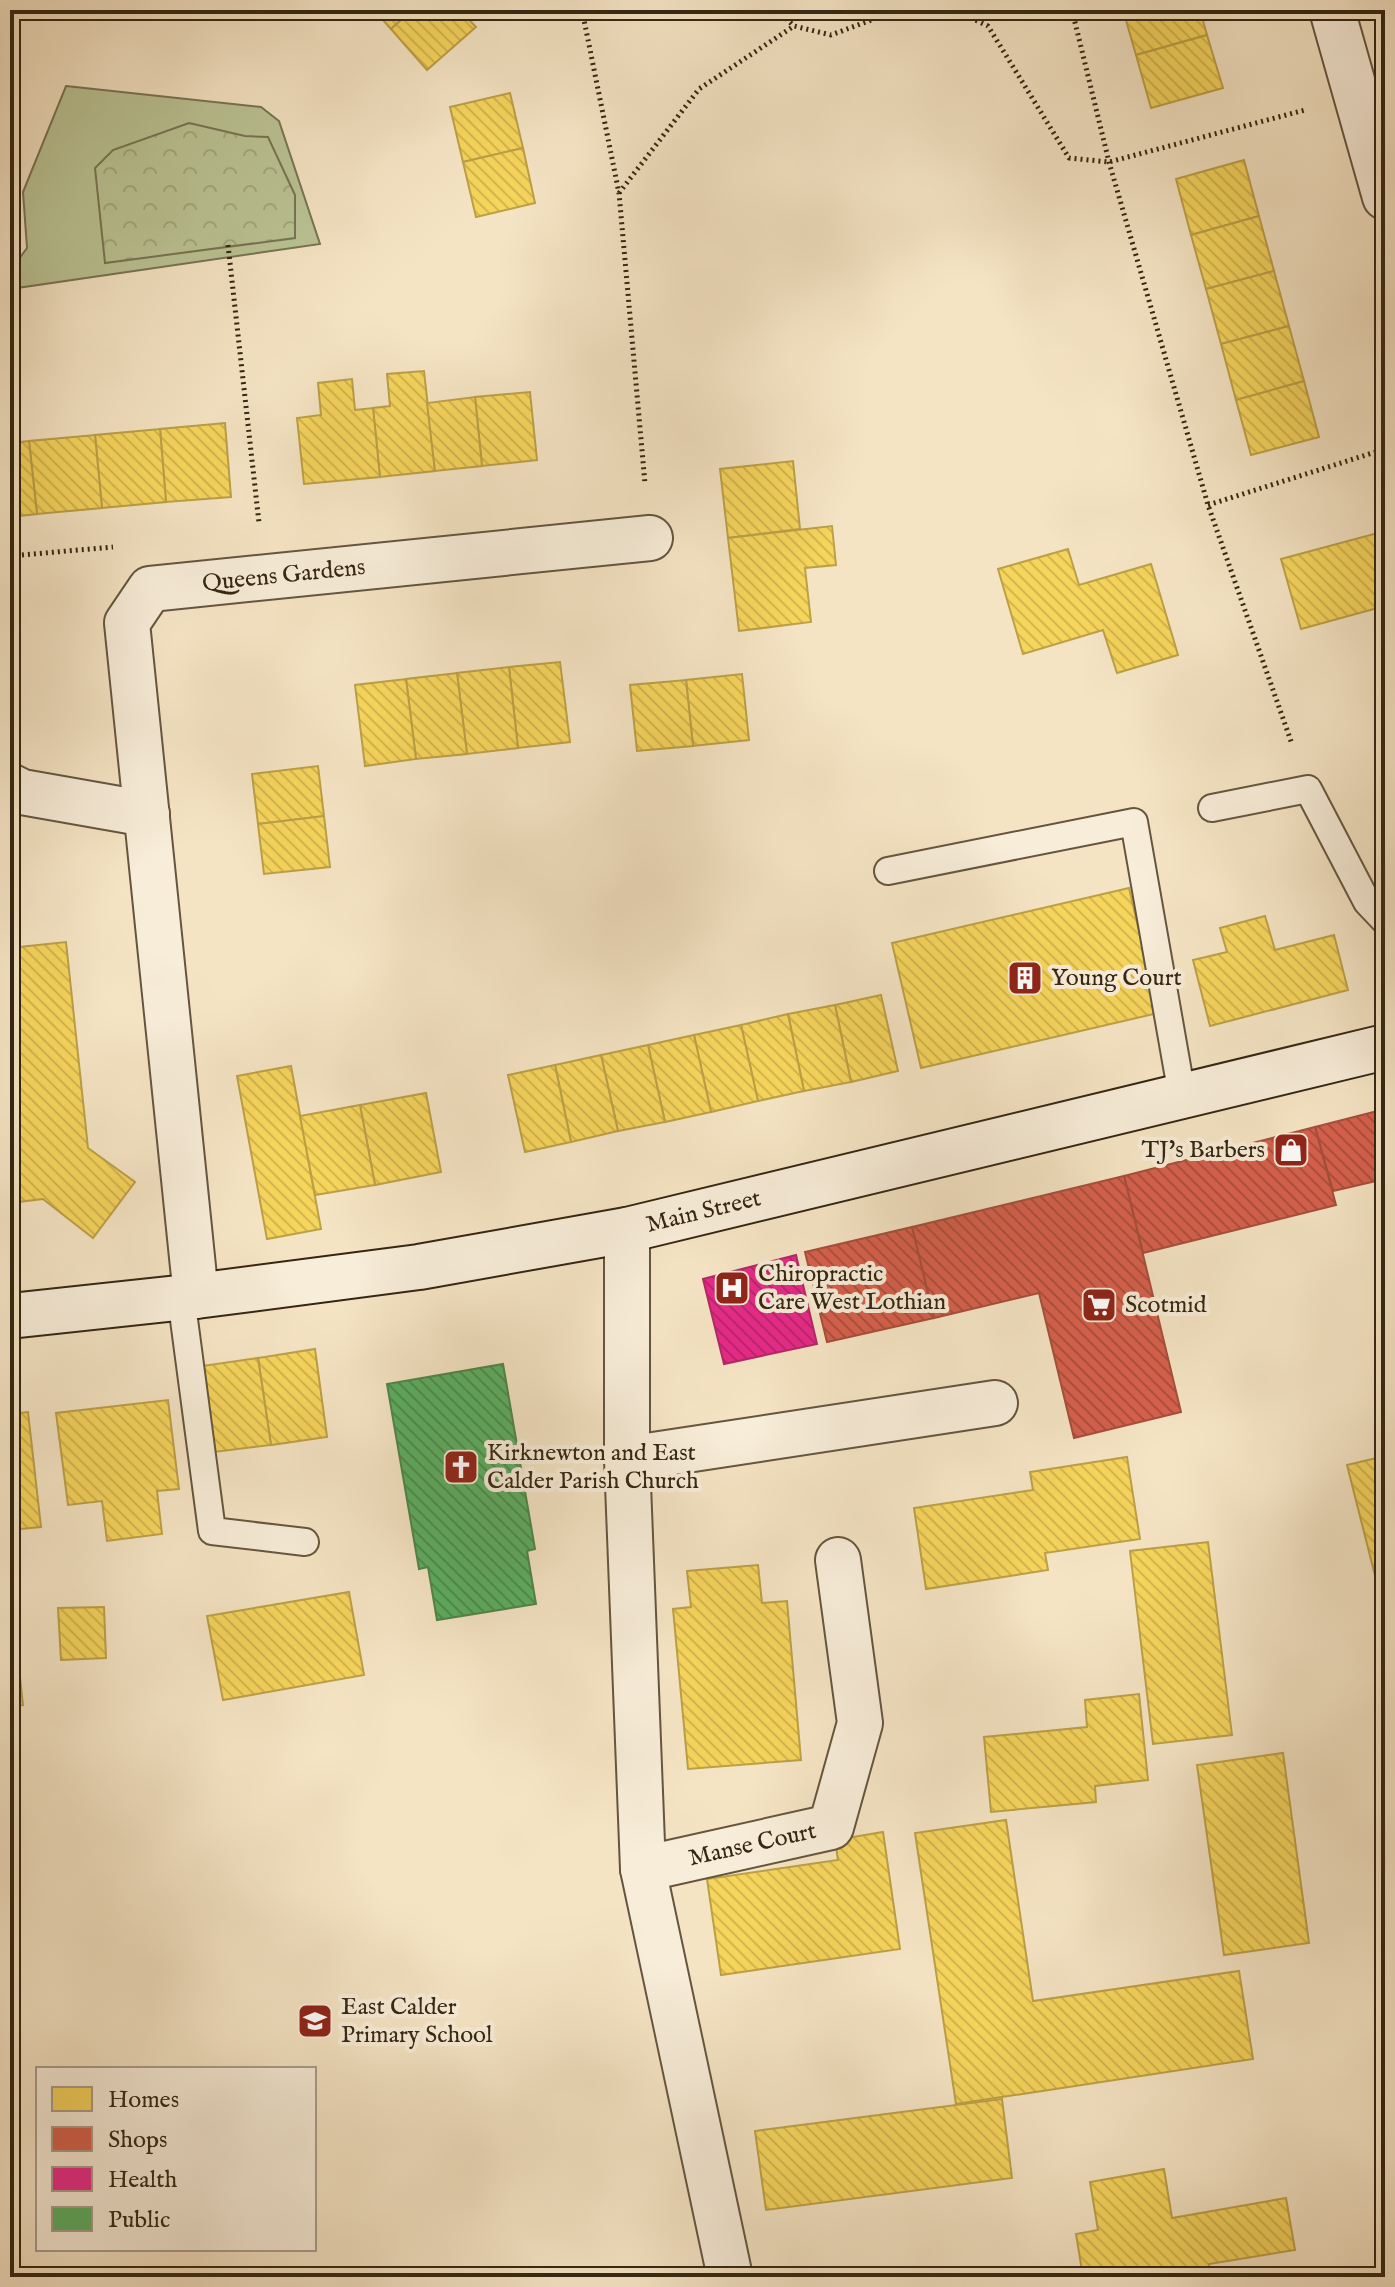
<svg xmlns="http://www.w3.org/2000/svg" width="1395" height="2287" font-family="'IM FELL English',serif">
  <style>
    .grass { fill: #bbc495; stroke: #787554; stroke-width: 2 }
    .forest { fill: url(#forest-crowns); stroke: #787554; stroke-width: 2 }
    .homes { fill: url(#homes-back-hatch); stroke: #bca046; stroke-width: 2 }
    .shops { fill: url(#shops-back-hatch); stroke: #a54f3b; stroke-width: 2 }
    .health { fill: url(#health-back-hatch); stroke: #b12866; stroke-width: 2 }
    .public { fill: url(#public-back-hatch); stroke: #4f8549; stroke-width: 2 }
    .lines { fill: none; stroke-linecap: round; stroke-linejoin: round }
    .lane-casing { stroke: #64563e; stroke-width: 30 }
    .street-casing { stroke: #64563e; stroke-width: 48 }
    .secondary-casing { stroke: #342612; stroke-width: 48 }
    .path { stroke: #342612; stroke-width: 5; stroke-dasharray: 2 4; stroke-linecap: butt }
    .lane { stroke: #f8edd9; stroke-width: 26 }
    .street { stroke: #f8edd9; stroke-width: 44 }
    .secondary { stroke: #f8edd9; stroke-width: 44 }
    .labels { text-anchor: middle; dominant-baseline: central; stroke-width: 8; stroke-linejoin: round; paint-order: stroke }
    .street-label { font-size: 24px; fill: #342612; stroke: #f8edd9 }
    .poi-label { font-size: 24px; fill: #342612; stroke: #f8edd9; text-anchor: start }
  </style>
  <defs>
    <pattern id="forest-crowns" width="20" height="18" patternUnits="userSpaceOnUse" patternTransform="scale(2)"><rect width="20" height="18" fill="#bbc495"/><path d="M2 6a3 3 0 1 1 6 0M12 15a3 3 0 1 1 6 0" fill="none" stroke="#a1a87f"/></pattern>
    <pattern id="homes-back-hatch" width="6" height="6" patternUnits="userSpaceOnUse" patternTransform="scale(2)"><rect width="6" height="6" fill="#f6d55c"/><path d="M-1 5l2 2M0 0l6 6M5-1l2 2" fill="none" stroke="#d4b74f"/></pattern>
    <pattern id="shops-back-hatch" width="6" height="6" patternUnits="userSpaceOnUse" patternTransform="scale(2)"><rect width="6" height="6" fill="#d6604d"/><path d="M-1 5l2 2M0 0l6 6M5-1l2 2" fill="none" stroke="#ae4f3f"/></pattern>
    <pattern id="health-back-hatch" width="6" height="6" patternUnits="userSpaceOnUse" patternTransform="scale(2)"><rect width="6" height="6" fill="#e7298a"/><path d="M-1 5l2 2M0 0l6 6M5-1l2 2" fill="none" stroke="#bc236f"/></pattern>
    <pattern id="public-back-hatch" width="6" height="6" patternUnits="userSpaceOnUse" patternTransform="scale(2)"><rect width="6" height="6" fill="#5aae61"/><path d="M-1 5l2 2M0 0l6 6M5-1l2 2" fill="none" stroke="#4b8d4f"/></pattern>
  </defs>
  <rect width="100%" height="100%" fill="#f5e4c4"/>
  <filter id="stains"><feTurbulence type="fractalNoise" baseFrequency=".0025" numOctaves="4"/><feColorMatrix values="0 0 0 0 .2 0 0 0 0 .09 0 0 0 0 .02 0 0 0 .5 -.17"/></filter>
  <radialGradient id="worn" r=".72"><stop offset=".6" stop-color="#630" stop-opacity="0"/><stop offset="1" stop-color="#630" stop-opacity=".3"/></radialGradient>
  <polygon class="grass" points="66,86 261,107 279,121 320,244 10,289 10,271 27,248 23,192"/>
  <polygon class="forest" points="189,123 245,136 268,137 295,195 295,238 105,263 95,168 113,150"/>
  <g class="homes">
    <polygon points="374,10 412,10 391,29"/>
    <polygon points="412,10 460,10 476,27 427,70 391,29"/>
    <polygon points="1123,10 1200,10 1207,35 1136,55"/>
    <polygon points="1207,35 1223,88 1151,108 1136,55"/>
    <polygon points="510,93 523,148 463,162 450,107"/>
    <polygon points="523,148 535,203 476,217 463,162"/>
    <polygon points="1244,160 1259,216 1191,235 1176,179"/>
    <polygon points="1259,216 1274,271 1206,289 1191,235"/>
    <polygon points="1274,271 1289,326 1221,344 1206,289"/>
    <polygon points="1289,326 1304,381 1236,400 1221,344"/>
    <polygon points="424,371 435,471 380,477 373,408 390,406 387,374"/>
    <polygon points="352,379 355,410 373,408 380,477 304,484 297,418 321,415 318,383"/>
    <polygon points="1304,381 1319,437 1251,455 1236,400"/>
    <polygon points="530,392 537,460 482,466 475,397"/>
    <polygon points="475,397 482,466 435,471 427,403"/>
    <polygon points="225,423 231,497 166,502 160,429"/>
    <polygon points="160,429 166,502 102,508 95,435"/>
    <polygon points="95,435 102,508 37,514 29,441"/>
    <polygon points="29,441 37,514 10,517 10,443"/>
    <polygon points="793,461 800,529 728,538 720,469"/>
    <polygon points="832,526 836,565 805,568 811,622 739,631 728,538"/>
    <polygon points="1385,531 1385,606 1301,629 1281,559"/>
    <polygon points="1068,549 1079,585 1151,564 1178,655 1117,673 1103,630 1023,654 998,569"/>
    <polygon points="560,662 570,742 518,748 509,667"/>
    <polygon points="509,667 518,748 467,754 457,673"/>
    <polygon points="457,673 467,754 416,759 406,679"/>
    <polygon points="742,674 749,740 693,746 686,680"/>
    <polygon points="406,679 416,759 365,766 355,685"/>
    <polygon points="686,680 693,746 637,751 630,685"/>
    <polygon points="318,766 324,816 258,824 252,774"/>
    <polygon points="324,816 330,867 264,874 258,824"/>
    <polygon points="1129,888 1158,1013 921,1068 892,943"/>
    <polygon points="1265,916 1275,950 1334,935 1348,990 1210,1026 1193,960 1227,952 1220,928"/>
    <polygon points="66,942 88,1148 135,1182 93,1238 43,1199 10,1203 10,948"/>
    <polygon points="881,995 898,1071 851,1082 835,1005"/>
    <polygon points="835,1005 851,1082 804,1091 788,1014"/>
    <polygon points="788,1014 804,1091 758,1101 741,1025"/>
    <polygon points="741,1025 758,1101 711,1112 694,1035"/>
    <polygon points="694,1035 711,1112 665,1122 648,1045"/>
    <polygon points="648,1045 665,1122 618,1131 601,1055"/>
    <polygon points="601,1055 618,1131 571,1142 555,1065"/>
    <polygon points="555,1065 571,1142 525,1152 508,1075"/>
    <polygon points="291,1066 321,1229 267,1239 237,1076"/>
    <polygon points="426,1093 441,1172 375,1185 360,1105"/>
    <polygon points="360,1105 375,1185 315,1195 300,1116"/>
    <polygon points="315,1349 327,1437 271,1445 258,1358"/>
    <polygon points="258,1358 271,1445 214,1452 202,1366"/>
    <polygon points="168,1400 179,1489 157,1491 162,1534 107,1541 102,1501 68,1505 56,1413"/>
    <polygon points="28,1412 41,1527 10,1530 10,1414"/>
    <polygon points="1385,1456 1385,1615 1347,1465"/>
    <polygon points="1127,1457 1140,1539 1045,1553 1048,1570 926,1589 914,1508 1033,1490 1030,1472"/>
    <polygon points="1208,1542 1232,1735 1153,1744 1130,1551"/>
    <polygon points="758,1565 762,1603 787,1601 801,1760 688,1769 673,1609 691,1607 687,1571"/>
    <polygon points="349,1592 364,1675 223,1700 207,1616"/>
    <polygon points="104,1607 106,1658 61,1660 58,1608"/>
    <polygon points="17,1649 23,1705 10,1706 10,1650"/>
    <polygon points="1139,1694 1148,1780 1095,1786 1096,1802 991,1812 984,1737 1087,1727 1085,1700"/>
    <polygon points="1283,1753 1309,1943 1224,1955 1197,1765"/>
    <polygon points="1006,1820 1033,2001 1239,1971 1253,2059 956,2104 915,1833"/>
    <polygon points="883,1832 900,1949 721,1975 707,1879 838,1860 835,1840"/>
    <polygon points="1002,2099 1012,2178 766,2210 755,2131"/>
    <polygon points="1164,2169 1172,2218 1286,2198 1295,2250 1209,2264 1211,2277 1083,2277 1076,2234 1098,2230 1090,2182"/>
  </g>
  <g class="shops">
    <polygon points="1385,1109 1385,1179 1333,1191 1315,1127"/>
    <polygon points="1315,1127 1336,1205 1143,1253 1124,1176"/>
    <polygon points="1124,1176 1181,1412 1074,1438 1039,1293 934,1318 912,1227"/>
    <polygon points="912,1227 934,1318 827,1342 805,1252"/>
  </g>
  <polygon class="health" points="796,1255 817,1344 724,1364 703,1279"/>
  <polygon class="public" points="503,1364 535,1549 527,1551 536,1604 437,1620 428,1567 419,1569 387,1384"/>
  <g class="lines">
    <defs>
      <g id="lane">
        <polyline points="1212,808 1308,789 1367,902 1385,921"/>
        <polyline points="888,871 1134,822 1182,1095"/>
        <polyline points="181,1297 212,1531 305,1542"/>
      </g>
      <g id="street">
        <polyline points="1332,10 1385,197"/>
        <polyline points="10,786 22,792 147,814"/>
        <polyline points="627,1230 627,1459 643,1869 730,2277"/>
        <path id="s1" d="M 196,1296 L 127,623 L 150,589 L 650,538"/>
        <polyline points="627,1459 995,1403"/>
        <path id="s2" d="M 643,1869 L 831,1827 L 860,1723 L 838,1560"/>
      </g>
      <g id="secondary">
        <path id="s3" d="M 10,1316 L 196,1296 L 419,1267 L 627,1230 L 1385,1047"/>
      </g>
    </defs>
    <use href="#lane" class="lane-casing"/>
    <use href="#street" class="street-casing"/>
    <use href="#secondary" class="secondary-casing"/>
    <g class="path">
      <polyline points="582,10 619,193 645,484"/>
      <polyline points="777,10 794,26 831,35 890,13 903,10"/>
      <polyline points="954,10 988,26 1069,158 1109,162 1305,110"/>
      <polyline points="1072,10 1109,162 1208,505 1292,744"/>
      <polyline points="619,193 699,89 794,26"/>
      <polyline points="228,245 259,523"/>
      <polyline points="1208,505 1385,449"/>
      <polyline points="10,556 113,547"/>
    </g>
    <use href="#lane" class="lane"/>
    <use href="#street" class="street"/>
    <use href="#secondary" class="secondary"/>
  </g>
  <defs>
    <symbol id="building-square" viewBox="-11 -11 22 22"><rect x="-9" y="-9" width="18" height="18" rx="4" fill="#8f2418" stroke="#f8edd9"/><path d="M-4-6H4V6H1V3H-1V6H-4ZM-2.5-4.3h1.7v1.8h-1.7ZM.8-4.3h1.7v1.8H.8ZM-2.5-1h1.7V.8h-1.7ZM.8-1h1.7V.8H.8Z" fill="#fff"/></symbol>
    <symbol id="shop-square" viewBox="-11 -11 22 22"><rect x="-9" y="-9" width="18" height="18" rx="4" fill="#8f2418" stroke="#f8edd9"/><path d="M-5-2.5h2.3a2.7 3.5 0 0 1 5.4 0H5L5.5 6h-11ZM-1.5-2.5h3a1.5 2.3 0 0 0-3 0Z" fill="#fff"/></symbol>
    <symbol id="hospital-square" viewBox="-11 -11 22 22"><rect x="-9" y="-9" width="18" height="18" rx="4" fill="#8f2418" stroke="#f8edd9"/><path d="M-5-5h3v3.5h4V-5h3V5h-3V1.5h-4V5h-3Z" fill="#fff"/></symbol>
    <symbol id="supermarket-square" viewBox="-11 -11 22 22"><rect x="-9" y="-9" width="18" height="18" rx="4" fill="#8f2418" stroke="#f8edd9"/><path d="M-6-5.5h2.5l.6 2H6L4.5 2H-2.5L-4.4-4H-6ZM-1.5 3.2a1.3 1.3 0 1 0 .1 0ZM3 3.2a1.3 1.3 0 1 0 .1 0Z" fill="#fff"/></symbol>
    <symbol id="church-square" viewBox="-11 -11 22 22"><rect x="-9" y="-9" width="18" height="18" rx="4" fill="#8f2418" stroke="#f8edd9"/><path d="M-1.2-6h2.4v3.5h3.3v2.4h-3.3V6h-2.4V-.1h-3.3v-2.4h3.3Z" fill="#fff"/></symbol>
    <symbol id="school-square" viewBox="-11 -11 22 22"><rect x="-9" y="-9" width="18" height="18" rx="4" fill="#8f2418" stroke="#f8edd9"/><path d="M0-5L7-2L0 1L-7-2ZM-4 1L0 2.5L4 1V4Q0 6-4 4Z" fill="#fff"/></symbol>
  </defs>
  <g fill-rule="evenodd">
    <use href="#building-square" x="1005" y="958" width="40" height="40"/>
    <use href="#shop-square" x="1271" y="1130" width="40" height="40"/>
    <use href="#hospital-square" x="712" y="1268" width="40" height="40"/>
    <use href="#supermarket-square" x="1079" y="1285" width="40" height="40"/>
    <use href="#church-square" x="441" y="1447" width="40" height="40"/>
    <use href="#school-square" x="295" y="2001" width="40" height="40"/>
  </g>
  <g class="labels">
    <g class="street-label">
      <text stroke="none"><textPath href="#s1" startOffset="852">Queens Gardens</textPath></text>
      <text stroke="none"><textPath href="#s3" startOffset="702">Main Street</textPath></text>
      <text stroke="none"><textPath href="#s2" startOffset="112">Manse Court</textPath></text>
    </g>
    <g class="poi-label">
      <text x="1051" y="978">Young Court</text>
      <text x="1265" y="1150" text-anchor="end">TJ's Barbers</text>
      <text x="758" y="1274">Chiropractic<tspan x="758" dy="28">Care West Lothian</tspan></text>
      <text x="1125" y="1305">Scotmid</text>
      <text x="487" y="1453">Kirknewton and East<tspan x="487" dy="28">Calder Parish Church</tspan></text>
      <text x="341" y="2007">East Calder<tspan x="341" dy="28">Primary School</tspan></text>
    </g>
  </g>
  <rect width="1395" height="2287" fill="none" stroke="#f5e4c4" stroke-width="40"/>
  <rect x="12" y="12" width="1371" height="2263" fill="none" stroke="#342612" stroke-width="4"/>
  <rect x="20" y="20" width="1355" height="2247" fill="none" stroke="#342612" stroke-width="2"/>
  <rect x="36" y="2067" width="280" height="184" fill="#f8edd9" stroke="#aa9d89" stroke-width="2"/>
  <rect x="52" y="2087" width="40" height="24" fill="#f6d55c" stroke="#aa9d89" stroke-width="2"/>
  <text x="108" y="2107" font-size="24" fill="#342612">Homes</text>
  <rect x="52" y="2127" width="40" height="24" fill="#d6604d" stroke="#aa9d89" stroke-width="2"/>
  <text x="108" y="2147" font-size="24" fill="#342612">Shops</text>
  <rect x="52" y="2167" width="40" height="24" fill="#e7298a" stroke="#aa9d89" stroke-width="2"/>
  <text x="108" y="2187" font-size="24" fill="#342612">Health</text>
  <rect x="52" y="2207" width="40" height="24" fill="#5aae61" stroke="#aa9d89" stroke-width="2"/>
  <text x="108" y="2227" font-size="24" fill="#342612">Public</text>
  <rect width="100%" height="100%" filter="url(#stains)"/>
  <rect width="100%" height="100%" fill="url(#worn)"/>
</svg>
